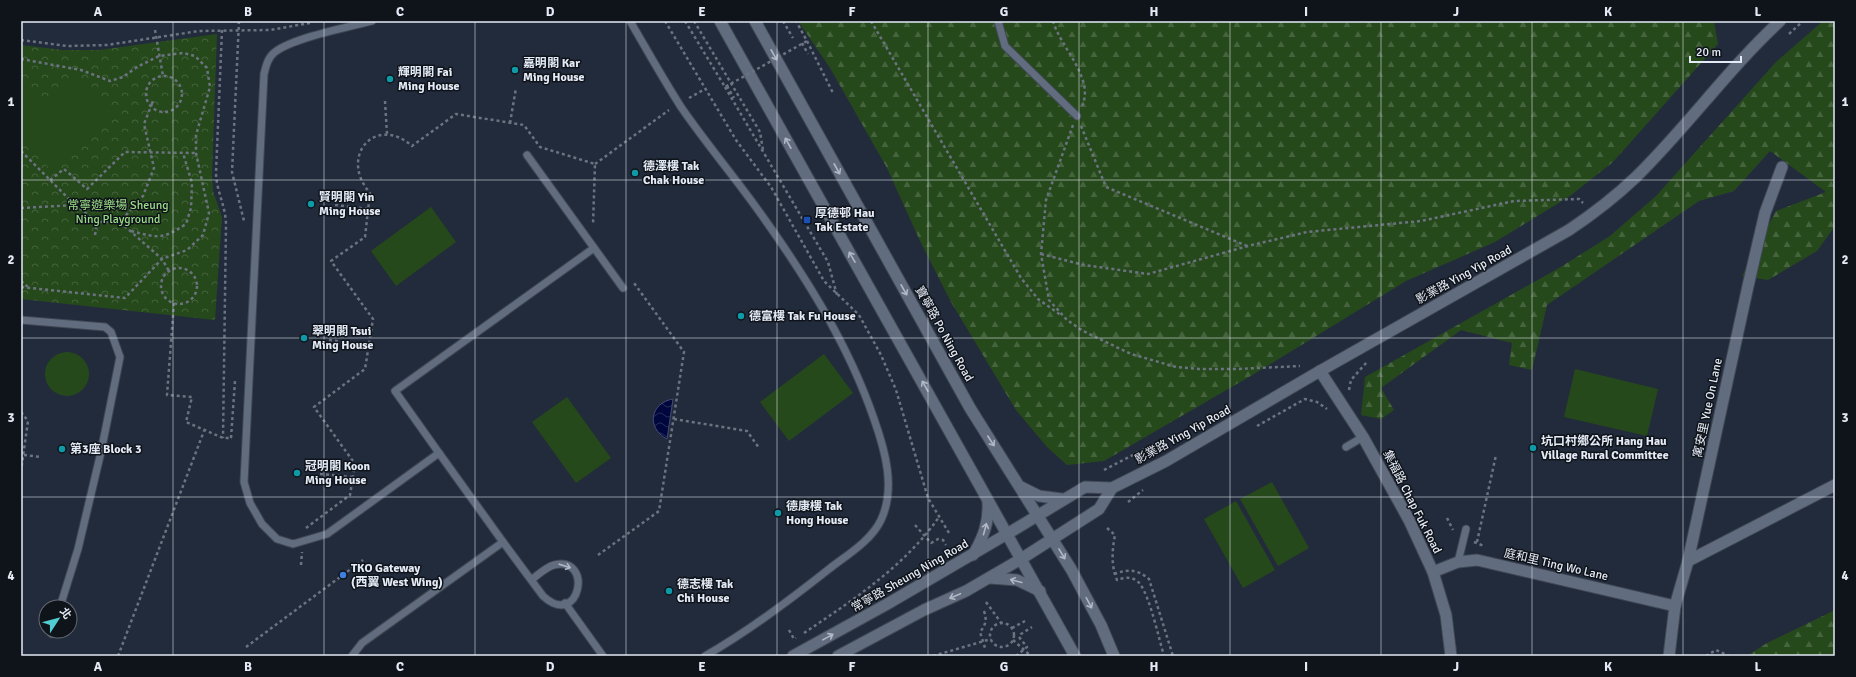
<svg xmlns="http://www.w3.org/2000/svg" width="1856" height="677" font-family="Signika,'Noto Sans TC',sans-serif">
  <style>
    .forest { fill: url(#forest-firs) }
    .park { fill: url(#park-crowns) }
    .garden { fill: #26491b }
    .water { fill: url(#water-waves); stroke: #454b74 }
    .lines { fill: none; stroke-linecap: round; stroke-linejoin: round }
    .service-casing { stroke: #3f4754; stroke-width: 9 }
    .minor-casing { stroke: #3f4754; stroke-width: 13 }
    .tertiary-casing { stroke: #3f4754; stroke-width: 13 }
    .secondary-casing { stroke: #3f4754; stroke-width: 13 }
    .path { stroke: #6b7381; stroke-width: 2.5; stroke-dasharray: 3 3; stroke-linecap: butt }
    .service { stroke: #616c7e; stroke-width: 7 }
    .minor { stroke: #616c7e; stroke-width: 11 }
    .tertiary { stroke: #616c7e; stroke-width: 11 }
    .secondary { stroke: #616c7e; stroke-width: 11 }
    .path-bridge { stroke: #6b7381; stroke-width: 2.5; stroke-dasharray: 3 3; stroke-linecap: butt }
    .oneway { stroke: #b0b8c6 }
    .grid { fill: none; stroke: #e5ebf6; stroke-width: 1; stroke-opacity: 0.55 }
    .culture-dot { fill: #0f9aa8; stroke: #0f131a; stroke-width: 1.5 }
    .transit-dot { fill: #1a4fb4; stroke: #0f131a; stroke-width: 1.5 }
    .shop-dot { fill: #3f7fe0; stroke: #0f131a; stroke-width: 1.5 }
    .labels { text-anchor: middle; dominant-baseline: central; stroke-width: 3; stroke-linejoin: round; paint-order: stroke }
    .poi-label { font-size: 12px; font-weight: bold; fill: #e5ebf6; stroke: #0f131a; text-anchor: start }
    .park-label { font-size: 12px; fill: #9cdc88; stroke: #0f131a }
    .street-label { font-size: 12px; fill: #e5ebf6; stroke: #0f131a }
    .neatline { fill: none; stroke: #e5ebf6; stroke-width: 1.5 }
    .grid-label { font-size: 13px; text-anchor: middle; font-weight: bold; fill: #e5ebf6 }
  </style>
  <defs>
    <pattern id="forest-firs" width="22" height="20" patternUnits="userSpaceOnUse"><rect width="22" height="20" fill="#26491b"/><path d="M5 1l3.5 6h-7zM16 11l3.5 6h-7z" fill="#45633d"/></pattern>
    <pattern id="park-crowns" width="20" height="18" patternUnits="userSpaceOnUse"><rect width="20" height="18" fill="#26491b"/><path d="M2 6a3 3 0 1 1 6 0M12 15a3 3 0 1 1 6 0" fill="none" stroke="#45633d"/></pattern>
    <pattern id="water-waves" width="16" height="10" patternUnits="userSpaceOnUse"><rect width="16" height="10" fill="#00073c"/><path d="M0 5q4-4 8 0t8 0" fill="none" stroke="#252b59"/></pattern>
  </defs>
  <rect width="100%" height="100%" fill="#222b3b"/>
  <g class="forest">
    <polygon points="798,21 1714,21 1718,44 1613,162 1570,196 1495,242 1406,281 1254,374 1104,461 1067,465 1047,447 1016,410 951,302 920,241 887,168 830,68"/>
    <polygon points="1823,21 1835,21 1835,226 1817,251 1768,280 1742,276 1776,211 1826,192 1770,151 1734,191 1699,201 1547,305 1532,370 1509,365 1512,343 1461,330 1381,388 1394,410 1381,419 1361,415 1365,377 1559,268 1610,236 1656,196 1776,62"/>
    <polygon points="1835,610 1835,656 1747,656 1767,643"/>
  </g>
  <polygon class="park" points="217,34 212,176 213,191 222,217 215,320 21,299 21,45 63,50 99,50"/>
  <g class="garden">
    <polygon points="75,77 109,113 50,169 21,139 21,86 44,109"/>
    <polygon points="431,207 456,242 396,286 371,251"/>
    <circle cx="67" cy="374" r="22"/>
    <polygon points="824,354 853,393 789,441 760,402"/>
    <polygon points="1575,369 1658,389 1647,436 1564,417"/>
    <polygon points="567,397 611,458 576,483 532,422"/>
    <polygon points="1272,482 1309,548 1278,566 1240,499"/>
    <polygon points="1236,501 1275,570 1243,588 1204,519"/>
  </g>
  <path class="water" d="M 673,399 L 667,439 C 646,428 650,403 673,399 Z"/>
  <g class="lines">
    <defs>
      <g id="service">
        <path d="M 372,21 C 348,27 293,38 275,52 C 268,57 266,66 264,74 L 244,482 L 250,503 L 262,524 L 277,539 L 293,544 L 327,534 L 439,453 L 395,391 L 594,248"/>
        <path d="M 630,21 C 647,50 663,79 681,107 C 705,142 733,175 758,210 C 804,274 848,343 874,419 C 885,450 896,488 881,520 C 871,541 847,555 829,569 C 790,600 749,631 705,656"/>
        <polyline points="998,21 1005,46 1077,116"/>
        <polyline points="527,155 623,288"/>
        <polyline points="21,320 105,327 111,332 120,357 101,452 78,549 60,607"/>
        <polyline points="1346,447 1363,437"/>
        <polyline points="439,453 503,542"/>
        <polyline points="1458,562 1466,529"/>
        <polyline points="565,603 603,656"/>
        <polyline points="52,634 53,631"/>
        <path d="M 352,656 L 362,643 L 503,542 L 543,596 C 580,630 594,555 554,565 C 546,567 538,575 531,580"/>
      </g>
      <g id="minor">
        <polyline points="1320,371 1363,437 1409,520 1433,572 1446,615 1451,656"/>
        <polyline points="1688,561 1835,485"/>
        <polyline points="1433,572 1458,562 1477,560 1675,606"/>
        <polyline points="1669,656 1675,606 1688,561 1748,286 1765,213 1782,167"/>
      </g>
      <g id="tertiary">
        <polyline points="793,656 889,603 1007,534"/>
        <polyline points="838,656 924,610 966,591 1021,559"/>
      </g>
      <g id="secondary">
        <polyline points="720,21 1075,656"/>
        <polyline points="755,21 970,408 1071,569 1101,625 1114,656"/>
        <polyline points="1021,487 1039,496 1062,499"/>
        <path d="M 1007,534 L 1085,487 L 1112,488 L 1166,461 L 1320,371 L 1569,230 C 1593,214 1615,197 1636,177 C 1687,127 1728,69 1780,21"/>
        <path d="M 973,555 C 983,538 989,523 988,503"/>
        <polyline points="1021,559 1099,509 1112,488"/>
        <polyline points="990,578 1017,580 1040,591"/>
      </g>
    </defs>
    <use href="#service" class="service-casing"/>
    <use href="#minor" class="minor-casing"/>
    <use href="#tertiary" class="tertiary-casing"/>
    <use href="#secondary" class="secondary-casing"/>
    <g class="path">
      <polyline points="239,21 232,172 244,221"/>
      <polyline points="665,21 736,140 771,187 824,281 859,315 881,355 896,390 928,498 949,533"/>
      <polyline points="694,21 760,132 763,150"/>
      <polyline points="783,21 793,38"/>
      <polyline points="871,21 1021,278 1038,299 1062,316"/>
      <path d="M 1053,21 C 1060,47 1095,78 1082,106"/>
      <polyline points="155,30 163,76"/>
      <path d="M 222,30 L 216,172 C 216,191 226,206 226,225 L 223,438"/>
      <polyline points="1789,34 1803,21"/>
      <polyline points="21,40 67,46 107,45 199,31 270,30 310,23"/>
      <polyline points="807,41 833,93"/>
      <polyline points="802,43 808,54"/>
      <polyline points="21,59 81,70 110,81 123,77 137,67 159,56 183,53 195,56 207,68 210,87 196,135 196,153 209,213 203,235 187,250 162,259 125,298 21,287"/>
      <circle cx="164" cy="94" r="18"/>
      <polyline points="727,86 734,98"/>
      <polyline points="725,87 828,262 837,295"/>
      <polyline points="689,98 705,89"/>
      <polyline points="385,101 387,134"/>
      <polyline points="510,123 516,88"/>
      <polyline points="1073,125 1046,200 1041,254 1049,300 1067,320 1083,331 1131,354 1176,367 1199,369 1237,369 1300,366"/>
      <polyline points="1081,126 1106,187 1247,246"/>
      <polyline points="21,151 75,205"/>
      <polyline points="595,164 669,110"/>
      <polyline points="50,180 64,169 87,189 125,152 196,153"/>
      <polyline points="335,205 369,209"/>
      <polyline points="21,208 76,205 97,222 120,222 143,196 154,168 144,124 153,101 151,106"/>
      <polyline points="120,222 162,259 169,271"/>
      <path d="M 131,231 C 158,238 162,240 186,224 L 191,208 L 192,183 L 183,153"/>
      <polyline points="95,235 97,222"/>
      <polyline points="1041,254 1084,265 1148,274 1248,246 1307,232 1421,221 1514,201 1579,199 1583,203"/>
      <circle cx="179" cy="286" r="18"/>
      <polyline points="21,281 28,287"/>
      <polyline points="174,303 167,395 192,397 186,422 223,438 232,438"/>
      <polyline points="329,340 368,345"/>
      <polyline points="1349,390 1351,380 1367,362"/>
      <polyline points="21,412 28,421 21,471"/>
      <polyline points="674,419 747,431 759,448"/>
      <polyline points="1257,426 1305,399 1317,402 1327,409"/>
      <polyline points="231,438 235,381"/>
      <polyline points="24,455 41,457"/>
      <polyline points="1104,470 1156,443 1159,449"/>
      <polyline points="320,474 353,477"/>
      <polyline points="1128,502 1143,490"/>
      <polyline points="1447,518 1453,530"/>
      <polyline points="915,525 931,543 938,539 943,540 946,545"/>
      <path d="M 306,528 L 350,495 L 355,464 L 314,407 L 365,369 L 373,319 L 331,261 L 365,237 L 370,193 C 338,156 376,114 412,146 L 456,114 L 524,125 L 540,147 L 595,164 L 593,225"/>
      <path d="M 1107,528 L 1115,535 C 1112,550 1111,566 1117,580 C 1125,577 1134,576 1140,584 C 1150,597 1159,639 1164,656"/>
      <polyline points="1474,542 1484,546"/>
      <polyline points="1477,542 1496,455"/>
      <polyline points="598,555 659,511 684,352 634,283"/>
      <polyline points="301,565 302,552"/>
      <path d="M 1114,574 C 1128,569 1137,569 1149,579 L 1173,656"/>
      <polyline points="986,602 1002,624"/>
      <path d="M 984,611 C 987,620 986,624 980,632 L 985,648"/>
      <circle cx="1002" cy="635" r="12"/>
      <polyline points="1012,628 1025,621"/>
      <polyline points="789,630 794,639 796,638"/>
      <path d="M 804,633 C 853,600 905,566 939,517"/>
      <polyline points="1013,640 1031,656"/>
      <polyline points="246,647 363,560"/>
      <polyline points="118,656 204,431"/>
      <polyline points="933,656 991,639"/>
      <polyline points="1016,656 1027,647 1019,637 1021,634 1032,627"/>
      <polyline points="1706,656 1716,650 1729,656"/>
    </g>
    <use href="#service" class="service"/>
    <use href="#minor" class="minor"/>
    <use href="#tertiary" class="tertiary"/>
    <use href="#secondary" class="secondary"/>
    <polyline class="path-bridge" points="685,21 725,87 807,41 796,21"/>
  </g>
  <defs><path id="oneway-shaft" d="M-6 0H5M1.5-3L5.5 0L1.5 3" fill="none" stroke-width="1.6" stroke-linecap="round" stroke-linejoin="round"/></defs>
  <g class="oneway">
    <use href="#oneway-shaft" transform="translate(774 55) rotate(61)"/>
    <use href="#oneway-shaft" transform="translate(788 143) rotate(-119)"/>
    <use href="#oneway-shaft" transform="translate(837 169) rotate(61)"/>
    <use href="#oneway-shaft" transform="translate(852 257) rotate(-120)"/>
    <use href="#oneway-shaft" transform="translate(904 290) rotate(61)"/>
    <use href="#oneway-shaft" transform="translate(925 386) rotate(-119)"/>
    <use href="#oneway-shaft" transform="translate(991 441) rotate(57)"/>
    <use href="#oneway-shaft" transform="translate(985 529) rotate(-75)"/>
    <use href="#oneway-shaft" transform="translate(1062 554) rotate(59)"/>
    <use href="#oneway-shaft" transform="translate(565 566) rotate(18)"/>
    <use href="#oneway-shaft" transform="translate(1016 581) rotate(-165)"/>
    <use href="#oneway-shaft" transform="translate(955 596) rotate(157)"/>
    <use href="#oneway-shaft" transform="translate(1089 603) rotate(62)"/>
    <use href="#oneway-shaft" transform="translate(828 637) rotate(-29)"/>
  </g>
  <path class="grid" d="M 173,21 L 173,656M 324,21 L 324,656M 475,21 L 475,656M 626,21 L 626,656M 777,21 L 777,656M 928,21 L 928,656M 1079,21 L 1079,656M 1230,21 L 1230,656M 1381,21 L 1381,656M 1532,21 L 1532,656M 1683,21 L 1683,656M 21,180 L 1835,180M 21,338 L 1835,338M 21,497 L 1835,497"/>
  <g class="culture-dot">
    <circle cx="515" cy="70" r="4"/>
    <circle cx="390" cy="79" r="4"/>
    <circle cx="635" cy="173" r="4"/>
    <circle cx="311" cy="204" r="4"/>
    <circle cx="741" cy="316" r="4"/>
    <circle cx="304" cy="338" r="4"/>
    <circle cx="1533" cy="448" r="4"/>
    <circle cx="62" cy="449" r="4"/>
    <circle cx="297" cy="473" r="4"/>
    <circle cx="778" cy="513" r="4"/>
    <circle cx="669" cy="591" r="4"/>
  </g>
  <rect class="transit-dot" x="803" y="216" width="8" height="8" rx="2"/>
  <circle class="shop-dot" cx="343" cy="575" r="4"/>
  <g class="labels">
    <g class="poi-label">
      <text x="523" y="63">嘉明閣 Kar<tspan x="523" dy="14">Ming House</tspan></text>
      <text x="398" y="72">輝明閣 Fai<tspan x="398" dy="14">Ming House</tspan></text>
      <text x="643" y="166">德澤樓 Tak<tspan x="643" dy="14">Chak House</tspan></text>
      <text x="319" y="197">賢明閣 Yin<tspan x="319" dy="14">Ming House</tspan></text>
      <text x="815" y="213">厚德邨 Hau<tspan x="815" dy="14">Tak Estate</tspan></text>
      <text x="749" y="316">德富樓 Tak Fu House</text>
      <text x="312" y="331">翠明閣 Tsui<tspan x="312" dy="14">Ming House</tspan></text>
      <text x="1541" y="441">坑口村鄉公所 Hang Hau<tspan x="1541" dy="14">Village Rural Committee</tspan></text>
      <text x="70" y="449">第3座 Block 3</text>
      <text x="305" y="466">冠明閣 Koon<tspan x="305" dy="14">Ming House</tspan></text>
      <text x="786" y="506">德康樓 Tak<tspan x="786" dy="14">Hong House</tspan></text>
      <text x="351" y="568">TKO Gateway<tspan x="351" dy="14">(西翼 West Wing)</tspan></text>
      <text x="677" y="584">德志樓 Tak<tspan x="677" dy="14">Chi House</tspan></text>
    </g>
    <g class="park-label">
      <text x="118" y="205">常寧遊樂場 Sheung<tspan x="118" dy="14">Ning Playground</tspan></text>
    </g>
    <g class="street-label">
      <text transform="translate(1464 275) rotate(-29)">影業路 Ying Yip Road</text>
      <text transform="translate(944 334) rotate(61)">寶寧路 Po Ning Road</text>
      <text transform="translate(1708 408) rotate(-78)">寓安里 Yue On Lane</text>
      <text transform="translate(1183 435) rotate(-29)">影業路 Ying Yip Road</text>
      <text transform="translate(1412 502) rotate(63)">集福路 Chap Fuk Road</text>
      <text transform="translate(1556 565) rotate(13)">庭和里 Ting Wo Lane</text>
      <text transform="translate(910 576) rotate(-30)">常寧路 Sheung Ning Road</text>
    </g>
  </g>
  <rect width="1856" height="677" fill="none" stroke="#0f131a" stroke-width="44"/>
  <g transform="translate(58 619) rotate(54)"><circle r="19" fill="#0f131a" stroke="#656972"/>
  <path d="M0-3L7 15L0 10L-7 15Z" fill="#51ccd1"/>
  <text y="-6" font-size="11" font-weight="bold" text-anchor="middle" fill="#e5ebf6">北</text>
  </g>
  <path d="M1690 56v6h51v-6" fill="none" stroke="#e5ebf6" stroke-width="2"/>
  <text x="1696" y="56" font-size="12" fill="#e5ebf6" stroke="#0f131a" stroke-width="3" paint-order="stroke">20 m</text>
  <rect x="22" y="22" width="1812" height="633" class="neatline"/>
  <g class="grid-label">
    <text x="98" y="16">A</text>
    <text x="248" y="16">B</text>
    <text x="400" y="16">C</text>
    <text x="550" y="16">D</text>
    <text x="702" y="16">E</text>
    <text x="852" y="16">F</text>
    <text x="1004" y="16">G</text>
    <text x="1154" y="16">H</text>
    <text x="1306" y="16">I</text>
    <text x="1456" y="16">J</text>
    <text x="1608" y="16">K</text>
    <text x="1758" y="16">L</text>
    <text x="11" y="106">1</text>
    <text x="1845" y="106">1</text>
    <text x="11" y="264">2</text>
    <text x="1845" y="264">2</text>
    <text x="11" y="422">3</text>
    <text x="1845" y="422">3</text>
    <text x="11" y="580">4</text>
    <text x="1845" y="580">4</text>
    <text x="98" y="671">A</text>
    <text x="248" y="671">B</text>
    <text x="400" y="671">C</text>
    <text x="550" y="671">D</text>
    <text x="702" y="671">E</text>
    <text x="852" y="671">F</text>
    <text x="1004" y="671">G</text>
    <text x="1154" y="671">H</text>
    <text x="1306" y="671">I</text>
    <text x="1456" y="671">J</text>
    <text x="1608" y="671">K</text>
    <text x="1758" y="671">L</text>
  </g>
</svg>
